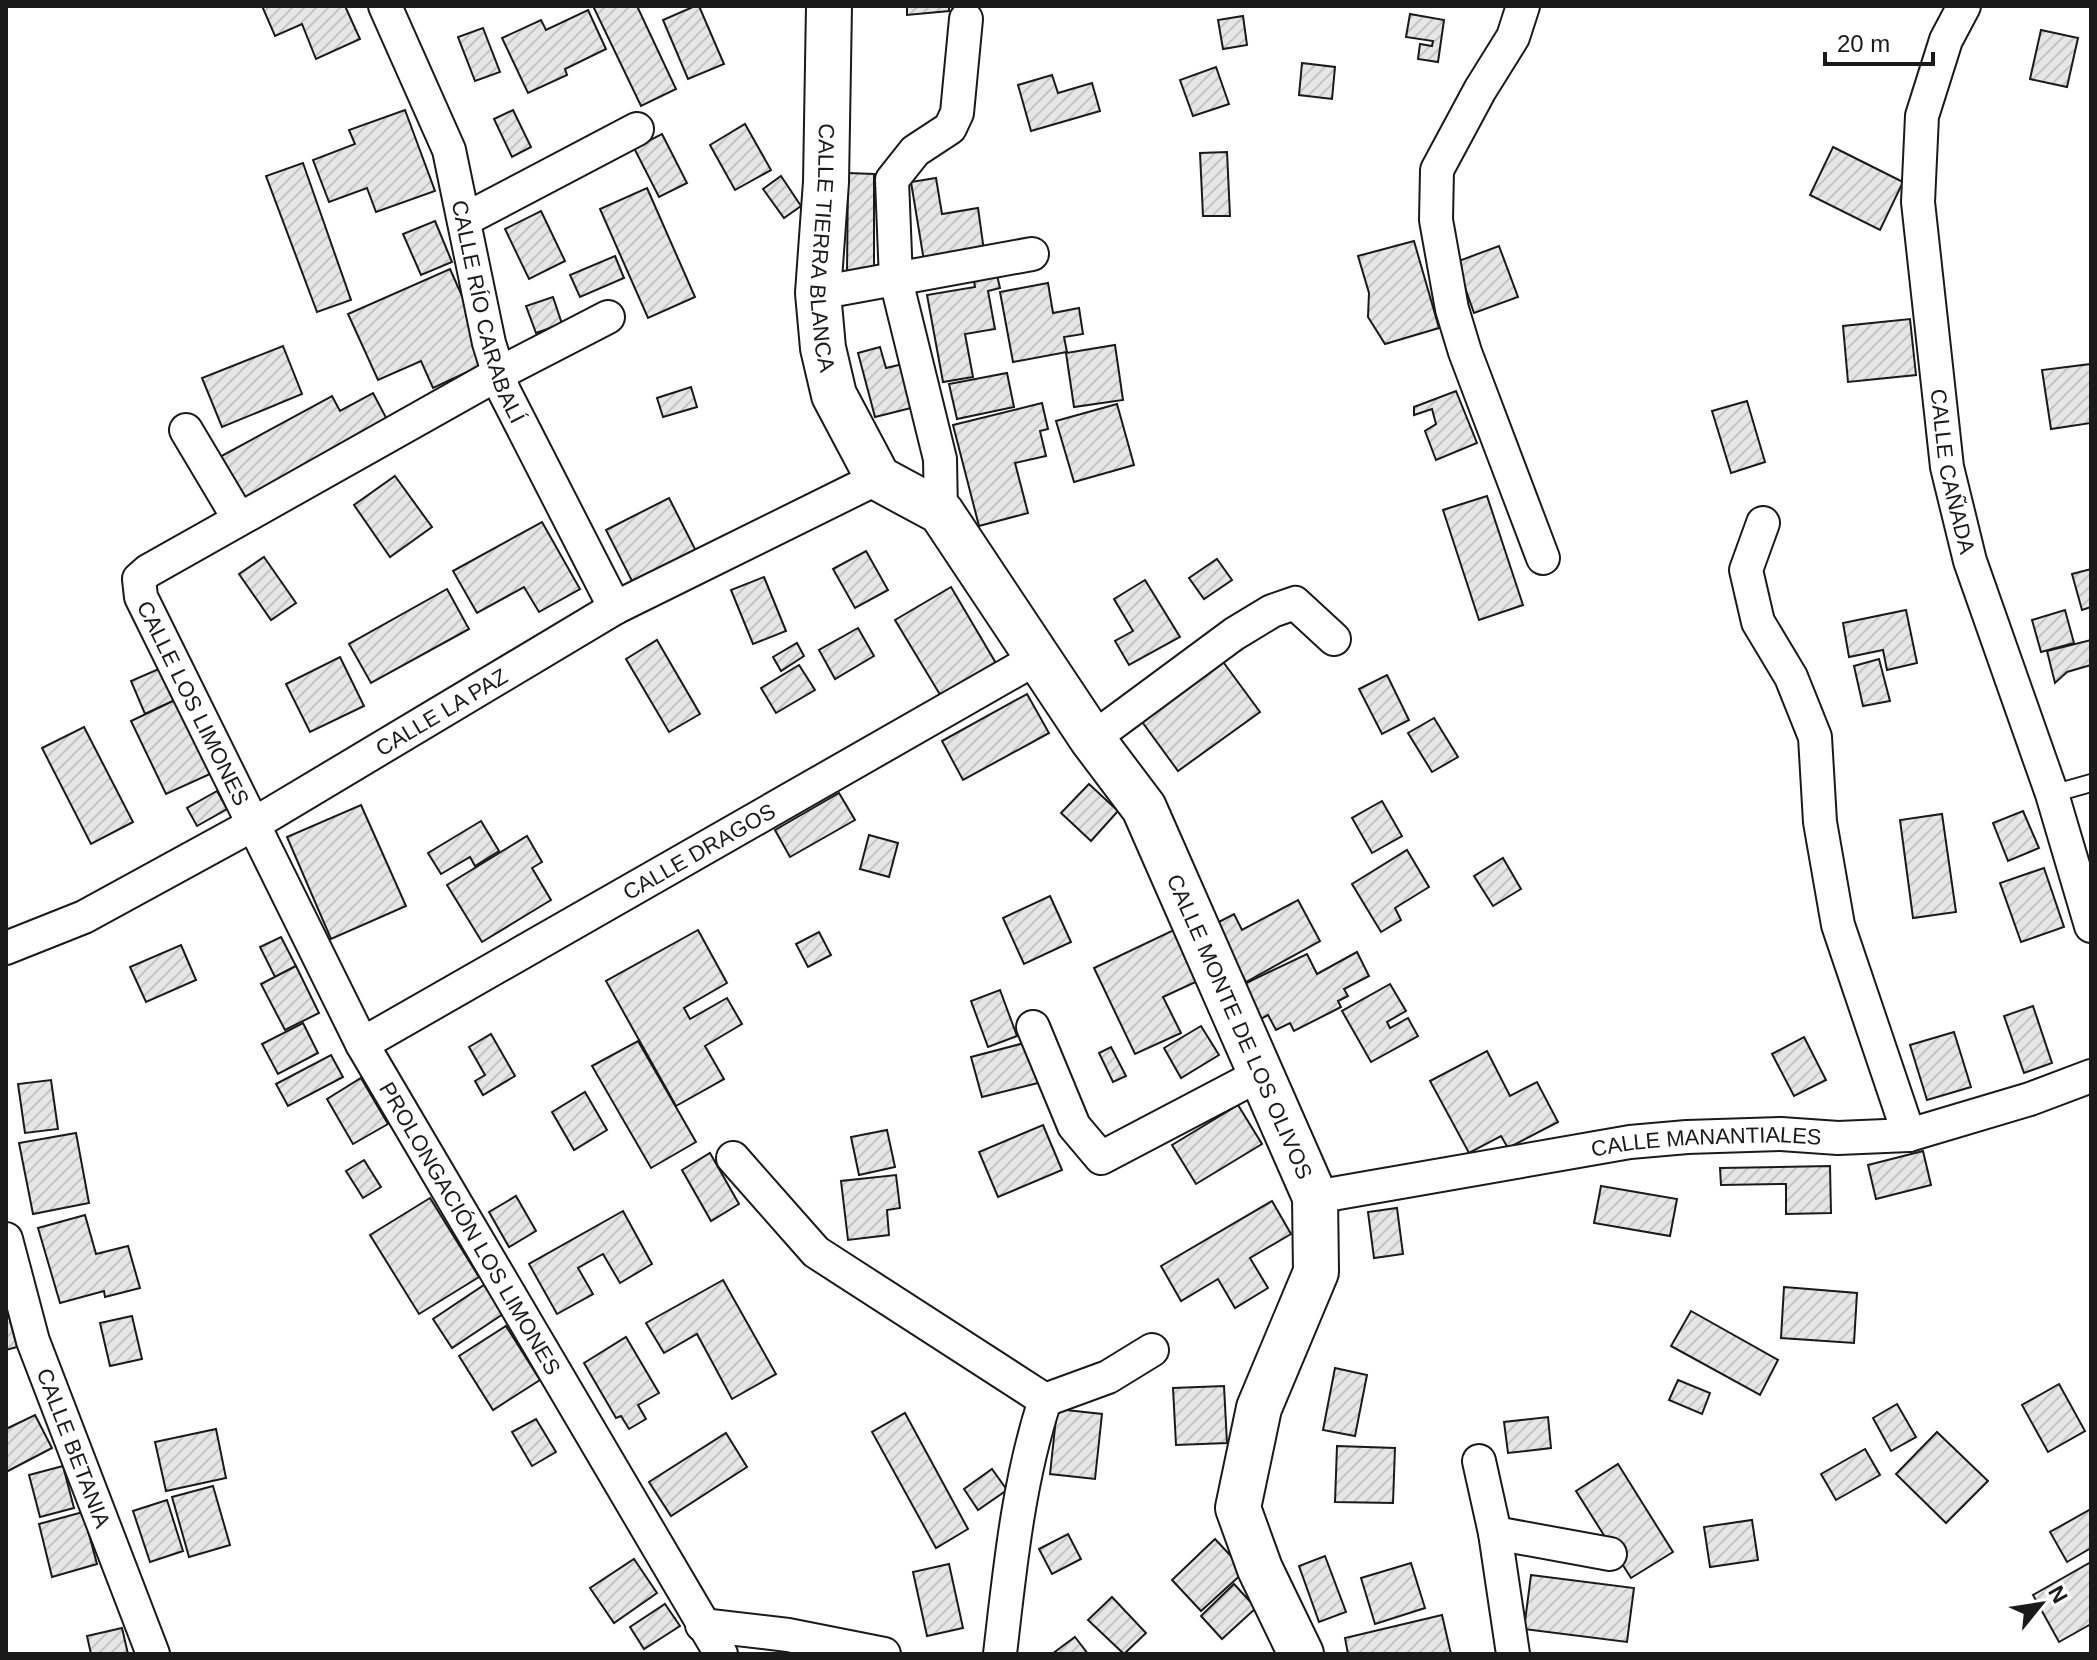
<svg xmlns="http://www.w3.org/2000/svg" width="2097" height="1660" font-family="Helvetica,sans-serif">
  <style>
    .building { fill: url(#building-hatch); stroke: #1a1a1a; stroke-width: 2 }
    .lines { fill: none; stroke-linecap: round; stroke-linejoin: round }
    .lane-casing { stroke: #1a1a1a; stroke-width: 20 }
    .street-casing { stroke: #1a1a1a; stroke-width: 36 }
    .secondary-casing { stroke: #1a1a1a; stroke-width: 48 }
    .lane { stroke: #fff; stroke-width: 16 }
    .street { stroke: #fff; stroke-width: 32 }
    .secondary { stroke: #fff; stroke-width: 44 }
    .labels { text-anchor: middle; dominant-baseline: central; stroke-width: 6; stroke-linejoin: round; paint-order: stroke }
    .street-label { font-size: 22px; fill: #1a1a1a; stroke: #fff }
  </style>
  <defs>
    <pattern id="building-hatch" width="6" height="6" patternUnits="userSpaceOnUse" patternTransform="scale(2)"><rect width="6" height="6" fill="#e6e6e6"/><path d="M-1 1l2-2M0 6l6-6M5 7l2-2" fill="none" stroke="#c5c5c5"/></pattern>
  </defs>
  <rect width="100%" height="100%" fill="#fff"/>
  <g class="building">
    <polygon points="262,6 345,6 360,39 316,59 302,24 275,36"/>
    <polygon points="593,6 637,6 676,89 641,106"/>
    <polygon points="695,6 699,6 724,64 688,79 663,20"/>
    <polygon points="907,6 949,6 949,11 907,15"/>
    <polygon points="588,10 606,49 565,69 567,75 528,93 502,38 541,20 546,30"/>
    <polygon points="1410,14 1444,20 1438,62 1418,59 1420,44 1432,46 1433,41 1406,37"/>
    <polygon points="1243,16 1247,45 1223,49 1218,20"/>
    <polygon points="483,28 500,72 475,81 458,37"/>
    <polygon points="2041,30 2078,38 2067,87 2030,79"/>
    <polygon points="1302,63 1335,67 1332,99 1299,95"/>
    <polygon points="1216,67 1229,104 1193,116 1180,80"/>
    <polygon points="1052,75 1058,93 1092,83 1100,111 1031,131 1018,85"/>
    <polygon points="405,110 435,191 376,212 367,188 329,202 313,160 355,144 349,130"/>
    <polygon points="513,110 531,147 512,157 494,119"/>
    <polygon points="745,124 771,170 735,190 710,145"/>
    <polygon points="662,134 687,183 659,197 634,148"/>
    <polygon points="1833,147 1903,182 1880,230 1810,195"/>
    <polygon points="1227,152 1230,216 1203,216 1200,153"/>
    <polygon points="303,163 351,300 317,312 266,176"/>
    <polygon points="848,173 874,174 874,271 847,271"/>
    <polygon points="781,176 801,206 784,218 763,189"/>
    <polygon points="936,178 942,214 978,208 985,258 925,267 911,182"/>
    <polygon points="647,188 695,297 648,318 600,209"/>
    <polygon points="541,211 565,261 529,279 505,229"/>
    <polygon points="435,221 452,262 421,275 403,234"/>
    <polygon points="1414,241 1439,328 1385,344 1368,317 1369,293 1358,256"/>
    <polygon points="1499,246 1518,297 1474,313 1456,262"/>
    <polygon points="615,256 624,278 580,297 570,275"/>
    <polygon points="450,269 491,361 433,388 421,361 378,380 348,314"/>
    <polygon points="996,271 1000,288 988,291 995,329 965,334 973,377 943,382 927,295 975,287 973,275"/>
    <polygon points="1048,283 1053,313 1079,308 1083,334 1064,337 1067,352 1013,362 1000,292"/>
    <polygon points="553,297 562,324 536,333 526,306"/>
    <polygon points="1910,319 1916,375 1848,382 1843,326"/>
    <polygon points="1115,345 1123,400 1074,407 1066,353"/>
    <polygon points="283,346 302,394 222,427 202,378"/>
    <polygon points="880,347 886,368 903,364 915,407 875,417 858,353"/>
    <polygon points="2091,364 2091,423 2051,429 2042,370"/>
    <polygon points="1007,373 1014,407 957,419 949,384"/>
    <polygon points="691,387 697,407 663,417 657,398"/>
    <polygon points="1456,391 1477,443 1436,460 1425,431 1436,424 1432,409 1414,415 1414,407"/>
    <polygon points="373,393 391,427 242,508 216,459 332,396 340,411"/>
    <polygon points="1747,401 1765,462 1731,473 1712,411"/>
    <polygon points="1042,403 1048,429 1040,431 1046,456 1015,463 1028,513 979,526 953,425"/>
    <polygon points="1117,404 1134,465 1074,482 1056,421"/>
    <polygon points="395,476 432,527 390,557 354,505"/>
    <polygon points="1487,496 1523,605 1479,620 1443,510"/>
    <polygon points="669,498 696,551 633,583 606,530"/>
    <polygon points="542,522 580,589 539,612 524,587 477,613 453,571"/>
    <polygon points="866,551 888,590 855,608 833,569"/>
    <polygon points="264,557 296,603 271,620 239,574"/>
    <polygon points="1217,559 1232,580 1204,599 1189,578"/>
    <polygon points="2091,569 2091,607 2082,610 2072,574"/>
    <polygon points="764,577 786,631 753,644 731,590"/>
    <polygon points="1145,580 1180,637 1129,665 1115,641 1133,631 1114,599"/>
    <polygon points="951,587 997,665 942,698 895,620"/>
    <polygon points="447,589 469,629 371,683 349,644"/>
    <polygon points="1906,610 1917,663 1887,670 1883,650 1849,657 1843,623"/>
    <polygon points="2065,610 2074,643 2041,652 2032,620"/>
    <polygon points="858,628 874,656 835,679 819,650"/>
    <polygon points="657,640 700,714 669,732 626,659"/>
    <polygon points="2091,640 2091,665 2067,672 2055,683 2047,651"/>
    <polygon points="797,643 804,656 781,671 773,657"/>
    <polygon points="340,657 364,706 310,732 286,684"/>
    <polygon points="1221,659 1260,712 1178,771 1140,719"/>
    <polygon points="1879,659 1890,701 1863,706 1854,666"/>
    <polygon points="799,665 815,690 776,713 761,688"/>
    <polygon points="161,668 175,700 145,714 131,681"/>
    <polygon points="1387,675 1409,720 1382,734 1359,689"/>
    <polygon points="1027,694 1049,733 963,780 942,741"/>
    <polygon points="175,700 210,774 166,794 131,721"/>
    <polygon points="1434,718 1458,757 1432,772 1408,733"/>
    <polygon points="84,727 133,822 91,844 42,748"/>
    <polygon points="1089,784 1118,811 1091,841 1061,813"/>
    <polygon points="217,791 227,809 197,826 187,808"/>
    <polygon points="839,793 855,820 790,857 775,830"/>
    <polygon points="1382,801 1402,836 1372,853 1352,818"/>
    <polygon points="361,805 406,906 331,939 287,837"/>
    <polygon points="2023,811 2039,848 2008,861 1993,823"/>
    <polygon points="1942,814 1956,912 1913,918 1900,820"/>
    <polygon points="481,821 499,851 475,866 470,857 441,874 428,853"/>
    <polygon points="869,835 898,843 889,877 860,869"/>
    <polygon points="527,836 542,862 532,868 551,900 482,942 447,885"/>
    <polygon points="1407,850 1429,887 1395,908 1401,920 1381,932 1352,884"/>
    <polygon points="1503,858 1521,889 1493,906 1474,876"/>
    <polygon points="2044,868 2064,927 2021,942 2000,883"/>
    <polygon points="1050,896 1071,942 1024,964 1003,918"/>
    <polygon points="1298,900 1320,941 1246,982 1215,924 1234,914 1242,930"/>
    <polygon points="1178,928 1202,979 1163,997 1181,1033 1135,1054 1094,968"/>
    <polygon points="698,930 727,983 684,1008 690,1019 727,998 742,1024 705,1046 724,1079 676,1106 606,981"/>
    <polygon points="819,932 831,955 808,967 796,944"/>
    <polygon points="281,937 296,966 275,977 260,947"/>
    <polygon points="181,945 196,980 146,1002 130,967"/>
    <polygon points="1357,952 1369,976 1344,989 1348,996 1338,1001 1341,1007 1294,1031 1290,1023 1276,1030 1268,1015 1254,1023 1242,985 1307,954 1317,974"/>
    <polygon points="296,966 319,1013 285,1030 261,984"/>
    <polygon points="1390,984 1406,1011 1387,1022 1390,1028 1408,1018 1418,1036 1371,1062 1342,1011"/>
    <polygon points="1000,990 1017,1036 988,1047 971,1001"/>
    <polygon points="2033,1006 2052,1063 2024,1073 2004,1016"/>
    <polygon points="303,1023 318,1053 278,1074 262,1044"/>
    <polygon points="1201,1026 1219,1055 1181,1078 1164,1048"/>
    <polygon points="1954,1032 1971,1087 1927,1100 1910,1045"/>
    <polygon points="491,1034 515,1076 483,1095 475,1081 485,1075 469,1047"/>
    <polygon points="1804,1037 1826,1080 1794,1096 1772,1054"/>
    <polygon points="638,1041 696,1142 651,1168 592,1066"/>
    <polygon points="1028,1042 1038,1083 982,1097 971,1057"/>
    <polygon points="1111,1047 1126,1076 1113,1082 1099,1053"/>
    <polygon points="1487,1051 1510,1096 1537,1082 1558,1122 1508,1148 1501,1136 1469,1153 1430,1081"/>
    <polygon points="331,1055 343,1077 288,1106 276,1084"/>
    <polygon points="361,1078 388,1124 353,1144 327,1099"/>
    <polygon points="51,1080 58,1129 25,1133 18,1084"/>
    <polygon points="585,1092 607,1130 574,1150 552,1112"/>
    <polygon points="1238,1105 1262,1144 1196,1184 1172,1145"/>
    <polygon points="1043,1125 1062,1170 998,1197 979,1152"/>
    <polygon points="887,1130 895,1167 859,1175 851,1137"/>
    <polygon points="76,1133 89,1203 33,1214 19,1143"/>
    <polygon points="1923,1151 1931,1185 1876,1199 1868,1165"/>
    <polygon points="710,1153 739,1204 711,1221 682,1170"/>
    <polygon points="364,1160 381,1187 363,1198 346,1171"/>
    <polygon points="1830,1166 1831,1213 1786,1214 1786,1184 1721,1185 1720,1168"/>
    <polygon points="896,1175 900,1208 887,1210 889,1235 848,1240 841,1181"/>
    <polygon points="1601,1186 1677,1199 1670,1236 1594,1223"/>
    <polygon points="516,1196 536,1231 509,1247 489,1212"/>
    <polygon points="430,1198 479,1277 419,1314 370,1235"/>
    <polygon points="1272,1201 1291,1234 1250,1258 1268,1288 1235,1308 1218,1279 1181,1301 1161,1266"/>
    <polygon points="1397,1208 1403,1254 1374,1258 1368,1212"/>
    <polygon points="623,1211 652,1264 620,1283 603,1254 578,1268 593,1294 557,1314 529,1264"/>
    <polygon points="85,1215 96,1254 128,1246 140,1288 105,1297 104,1291 60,1303 38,1228"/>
    <polygon points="723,1280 776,1374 732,1399 697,1334 664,1353 646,1323"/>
    <polygon points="484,1285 503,1314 452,1348 433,1319"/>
    <polygon points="1784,1287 1857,1293 1854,1343 1781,1338"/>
    <polygon points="6,1305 17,1347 6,1350"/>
    <polygon points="1691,1311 1778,1360 1760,1395 1671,1346"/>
    <polygon points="132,1316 142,1359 110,1366 100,1323"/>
    <polygon points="506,1326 540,1380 493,1410 459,1356"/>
    <polygon points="626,1337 659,1393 638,1405 646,1419 629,1429 621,1416 616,1418 584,1363"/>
    <polygon points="1335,1368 1367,1375 1355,1436 1323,1430"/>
    <polygon points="1678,1380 1710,1393 1702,1414 1669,1400"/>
    <polygon points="2059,1384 2085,1431 2048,1452 2022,1405"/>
    <polygon points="1224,1386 1227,1443 1176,1445 1173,1388"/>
    <polygon points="1897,1404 1916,1437 1891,1451 1873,1418"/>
    <polygon points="1057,1409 1102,1414 1095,1479 1050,1474"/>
    <polygon points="905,1413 968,1529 936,1548 872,1432"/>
    <polygon points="35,1415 52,1448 6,1472 6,1429"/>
    <polygon points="1548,1417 1551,1448 1508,1453 1504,1422"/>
    <polygon points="536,1419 556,1452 532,1466 512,1432"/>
    <polygon points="216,1429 226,1478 166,1491 155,1442"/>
    <polygon points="1937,1432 1988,1481 1946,1523 1896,1474"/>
    <polygon points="726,1433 747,1467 671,1516 649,1482"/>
    <polygon points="1337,1446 1395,1448 1393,1503 1335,1502"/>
    <polygon points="1865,1449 1880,1475 1836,1500 1821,1474"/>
    <polygon points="1618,1464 1673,1552 1631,1578 1576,1491"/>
    <polygon points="63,1466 74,1508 40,1517 29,1475"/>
    <polygon points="992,1469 1007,1490 978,1510 964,1489"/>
    <polygon points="213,1486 230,1545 189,1557 172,1497"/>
    <polygon points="167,1500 183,1551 150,1562 133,1511"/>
    <polygon points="2091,1509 2091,1548 2067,1562 2050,1532"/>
    <polygon points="83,1512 97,1564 52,1577 39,1524"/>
    <polygon points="1752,1520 1758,1560 1710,1567 1704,1527"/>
    <polygon points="1068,1534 1081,1559 1052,1574 1039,1549"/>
    <polygon points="1215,1539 1245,1571 1201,1611 1172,1580"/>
    <polygon points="1325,1556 1346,1612 1319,1622 1299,1566"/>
    <polygon points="634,1559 657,1593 614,1623 590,1588"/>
    <polygon points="2091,1562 2091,1624 2059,1642 2033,1595"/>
    <polygon points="1411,1563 1425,1608 1375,1624 1361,1578"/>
    <polygon points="949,1564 963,1628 927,1636 913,1572"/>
    <polygon points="1531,1575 1634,1588 1627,1642 1524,1629"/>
    <polygon points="1234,1584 1256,1608 1222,1639 1201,1616"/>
    <polygon points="1112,1597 1146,1633 1124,1654 1088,1620"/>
    <polygon points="665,1604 680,1626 644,1649 630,1627"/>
    <polygon points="1442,1615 1451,1654 1348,1654 1345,1638"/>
    <polygon points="122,1628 128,1654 91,1654 87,1636"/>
    <polygon points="1075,1637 1088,1654 1052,1654"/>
  </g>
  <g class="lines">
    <defs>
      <polyline id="lane" points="2052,794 2091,783"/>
      <g id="street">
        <path id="s1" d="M 385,6 L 449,150 L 489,343 L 504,391 L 615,608"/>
        <polyline points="1523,6 1513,37 1480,90 1437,170 1436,220 1452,309 1465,352 1543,558"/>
        <path id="s2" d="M 1964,6 L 1946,40 L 1922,116 L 1918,202 L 1947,467 L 1970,561 L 2052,794 L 2091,926"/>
        <polyline points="464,220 637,129"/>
        <polyline points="818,293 1032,254"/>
        <path id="s3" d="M 608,317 L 498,374 L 148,571 L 139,579 L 141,597 L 362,1044 L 721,1654"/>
        <polyline points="186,430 239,519"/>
        <polyline points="941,512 940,459 896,280 892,180 915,151 950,128 957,113 966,19"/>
        <polyline points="1763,523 1746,570 1758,622 1791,677 1815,737 1820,822 1838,925 1909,1135"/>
        <polyline points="1092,739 1234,634 1272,611 1295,603 1334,639"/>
        <path id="s4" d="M 6,948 L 84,917 L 254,824 L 615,608 L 878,478"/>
        <polyline points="1033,1027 1074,1126 1101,1158 1259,1075"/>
        <path id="s5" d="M 362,1044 L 1037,658"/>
        <polyline points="733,1158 816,1252 1045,1400"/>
        <path id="s6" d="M 1315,1197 L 1630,1142 L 1687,1137 L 1781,1134 L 1838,1138 L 1909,1135 L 2030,1099 L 2091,1076"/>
        <path id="s7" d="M 6,1239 L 33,1341 L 153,1654"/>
        <polyline points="1479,1461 1495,1533 1513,1654"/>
        <polyline points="1495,1533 1610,1554"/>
        <polyline points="702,1625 788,1635 884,1654"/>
        <path d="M 1000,1654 C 1010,1568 1018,1483 1045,1400 L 1108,1377 L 1152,1350"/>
      </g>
      <g id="secondary">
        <path id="s8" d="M 829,6 L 826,182 L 818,293 L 823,348 L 834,395 L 878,478 L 941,512 L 1092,739 L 1144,808 L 1315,1197 L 1316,1272 L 1259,1408 L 1238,1508 L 1260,1569 L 1301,1654"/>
      </g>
    </defs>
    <use href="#lane" class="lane-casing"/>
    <use href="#street" class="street-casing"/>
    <use href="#secondary" class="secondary-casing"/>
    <use href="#lane" class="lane"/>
    <use href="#street" class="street"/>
    <use href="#secondary" class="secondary"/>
  </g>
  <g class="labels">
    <g class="street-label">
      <text stroke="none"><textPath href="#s8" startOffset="242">CALLE TIERRA BLANCA</textPath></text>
      <text stroke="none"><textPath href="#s1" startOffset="324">CALLE RÍO CARABALÍ</textPath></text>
      <text stroke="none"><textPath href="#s2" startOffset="476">CALLE CAÑADA</textPath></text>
      <text stroke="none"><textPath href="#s3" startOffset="674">CALLE LOS LIMONES</textPath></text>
      <text stroke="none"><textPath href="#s4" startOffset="496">CALLE LA PAZ</textPath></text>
      <text stroke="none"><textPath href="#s5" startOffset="388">CALLE DRAGOS</textPath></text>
      <text stroke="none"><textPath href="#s8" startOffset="1154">CALLE MONTE DE LOS OLIVOS</textPath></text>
      <text stroke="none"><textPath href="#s6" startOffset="396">CALLE MANANTIALES</textPath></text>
      <text stroke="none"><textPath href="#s3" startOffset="1268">PROLONGACIÓN LOS LIMONES</textPath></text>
      <text stroke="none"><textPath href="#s7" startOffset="220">CALLE BETANIA</textPath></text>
    </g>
  </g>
  <rect width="2097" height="1660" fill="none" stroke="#1a1a1a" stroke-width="16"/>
  <g transform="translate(2041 1604) rotate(60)" stroke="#ffffff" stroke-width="6" paint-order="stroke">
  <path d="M0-6L14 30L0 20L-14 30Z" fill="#1a1a1a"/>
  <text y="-12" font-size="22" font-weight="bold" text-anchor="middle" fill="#1a1a1a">N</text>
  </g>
  <path d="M1825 52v12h108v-12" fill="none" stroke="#1a1a1a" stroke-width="4"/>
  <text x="1837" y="52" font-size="24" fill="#1a1a1a" stroke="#ffffff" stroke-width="6" paint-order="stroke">20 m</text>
</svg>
